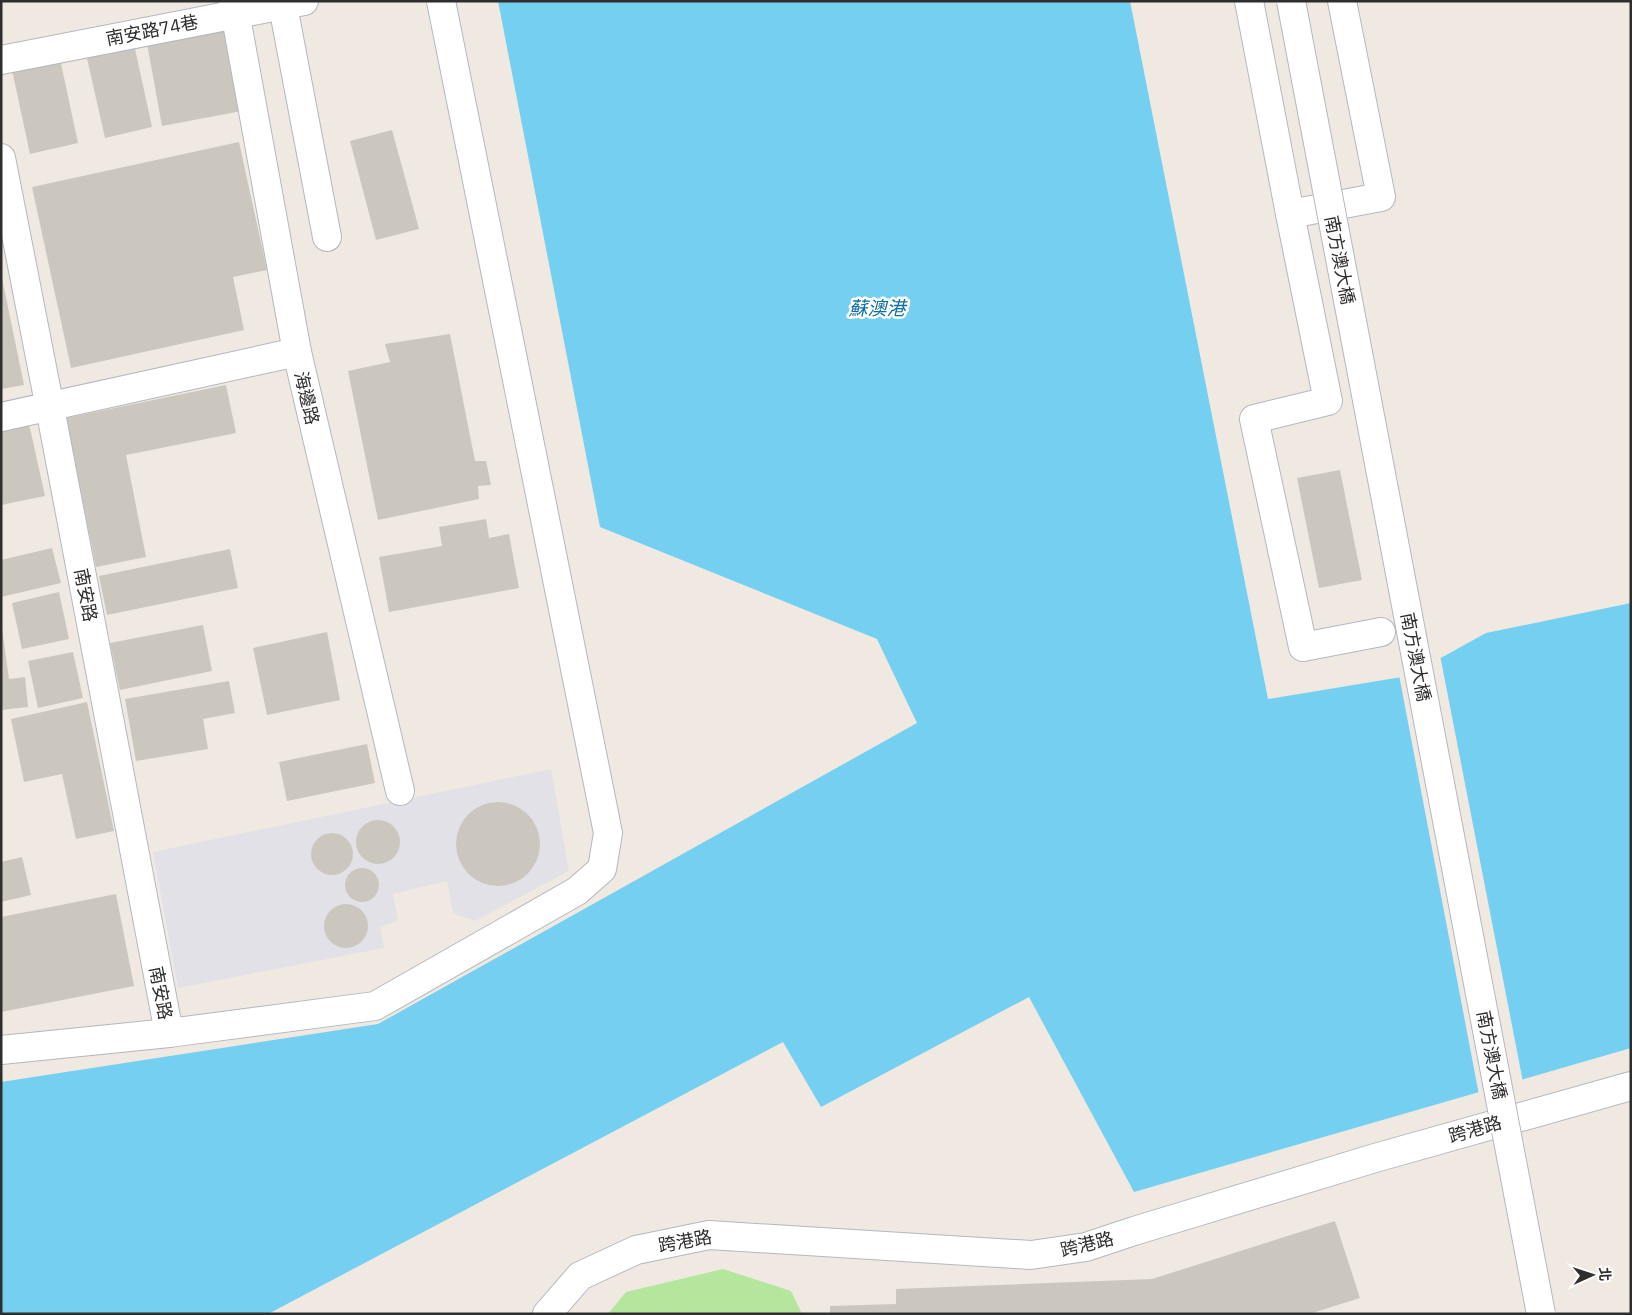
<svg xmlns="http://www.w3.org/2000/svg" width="1632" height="1315" font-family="'IBM Plex Sans','Noto Sans TC',sans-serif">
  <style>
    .industrial { fill: #e3e1e8 }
    .green { fill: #b6e59e }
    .water { fill: #75cff0 }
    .pier { fill: #efe9e1 }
    .building { fill: #cbc7bf }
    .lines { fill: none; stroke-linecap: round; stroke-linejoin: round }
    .minor-casing { stroke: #b4b7c1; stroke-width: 30 }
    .minor { stroke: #fff; stroke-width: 28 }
    .minor-bridge-casing { stroke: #b4b7c1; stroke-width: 30; stroke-linecap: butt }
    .minor-bridge { stroke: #fff; stroke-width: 28 }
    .labels { text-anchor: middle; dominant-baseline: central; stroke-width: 5; stroke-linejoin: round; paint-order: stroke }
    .street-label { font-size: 18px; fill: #2e2e2e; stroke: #fff }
    .water-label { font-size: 19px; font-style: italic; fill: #0d6fa3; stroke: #fff }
  </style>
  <rect width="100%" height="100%" fill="#efe9e1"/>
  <polygon class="industrial" points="551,769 569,871 475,921 453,913 447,881 393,894 398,921 380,927 384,948 178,988 153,852"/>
  <polygon class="green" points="723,1269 791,1291 802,1314 608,1314 626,1292"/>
  <polygon class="water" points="498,1 1130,1 1268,699 1408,676 1486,633 1631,603 1631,1048 1134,1192 1029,997 821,1107 783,1042 268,1314 1,1314 1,1082 378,1024 917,723 877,639 600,527"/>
  <polygon class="pier" points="1440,655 1523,1082 1479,1095 1399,675 1407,673"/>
  <g class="building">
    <polygon points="230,22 247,110 162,126 146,38"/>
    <polygon points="134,44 152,127 105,138 86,54"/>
    <polygon points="60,59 78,143 30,154 12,70"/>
    <polygon points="392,130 419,229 376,240 350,141"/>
    <polygon points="239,142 267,270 233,277 244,330 71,368 32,187"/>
    <polygon points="1,273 24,385 1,389"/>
    <polygon points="450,334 475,461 486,461 491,485 478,486 479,499 378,520 348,371 390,362 385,344"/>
    <polygon points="226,385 236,433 126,455 146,557 96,567 66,418"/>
    <polygon points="28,419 45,496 1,505 1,425"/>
    <polygon points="1340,470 1362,580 1319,588 1297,478"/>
    <polygon points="486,519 489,538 509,534 519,588 389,612 379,557 442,546 439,527"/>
    <polygon points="52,548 61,583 1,597 1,560"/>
    <polygon points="230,549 238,588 107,615 99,576"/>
    <polygon points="59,592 69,639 22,649 12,603"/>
    <polygon points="203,625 212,671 120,690 110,643"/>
    <polygon points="1,628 2,628 9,679 25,677 28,707 1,710"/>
    <polygon points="327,632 340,700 267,715 253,648"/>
    <polygon points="73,652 83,698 38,708 28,661"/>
    <polygon points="229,681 235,713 203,719 208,749 136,761 125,699"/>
    <polygon points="87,702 114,831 76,839 62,774 24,782 11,719"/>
    <polygon points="367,744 375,783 287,801 279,762"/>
    <circle cx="498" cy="844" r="42"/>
    <circle cx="378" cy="842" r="22"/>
    <circle cx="332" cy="854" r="21"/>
    <polygon points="22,857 31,895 1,902 1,862"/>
    <circle cx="362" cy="885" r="17"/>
    <polygon points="116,894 134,986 1,1012 1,917"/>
    <circle cx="346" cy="926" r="22"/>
    <polygon points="1335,1221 1360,1298 1309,1314 830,1314 830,1306 896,1304 896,1289 1152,1279"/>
  </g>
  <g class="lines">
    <defs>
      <g id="minor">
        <polyline points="233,1 297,352 400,791"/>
        <polyline points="282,1 327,237"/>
        <polyline points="1249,1 1290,214 1381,197 1342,1"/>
        <polyline points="1,60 304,1"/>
        <polyline points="1,158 50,408 169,1033"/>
        <polyline points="1290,214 1328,401 1254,419 1303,647 1381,632"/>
        <polyline points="1,417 297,352"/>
        <polyline points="1,1050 169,1033 375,1006 577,891 602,869 608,833 441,1"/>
        <polyline points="547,1314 580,1276 636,1250 709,1235 1031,1255 1086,1247 1134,1231 1375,1158 1631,1086"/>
      </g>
    </defs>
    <use href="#minor" class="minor-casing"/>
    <use href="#minor" class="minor"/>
    <defs>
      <polyline id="minor-bridge" points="1291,1 1541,1314"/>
    </defs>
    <use href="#minor-bridge" class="minor-bridge-casing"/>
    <use href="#minor-bridge" class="minor-bridge"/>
  </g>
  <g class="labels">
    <g class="street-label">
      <text transform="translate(152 30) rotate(-11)">南安路74巷</text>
      <text transform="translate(1340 260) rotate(79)">南方澳大橋</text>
      <text transform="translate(307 398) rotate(77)">海邊路</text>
      <text transform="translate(86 595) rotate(79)">南安路</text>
      <text transform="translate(1416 657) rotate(79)">南方澳大橋</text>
      <text transform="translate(161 993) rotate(79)">南安路</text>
      <text transform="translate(1492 1055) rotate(79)">南方澳大橋</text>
      <text transform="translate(1475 1129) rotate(-16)">跨港路</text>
      <text transform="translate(685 1241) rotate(-10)">跨港路</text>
      <text transform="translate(1087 1244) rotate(-14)">跨港路</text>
    </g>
    <g class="water-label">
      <text x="877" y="308">蘇澳港</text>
    </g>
  </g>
  <rect width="1632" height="1315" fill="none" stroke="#2e2e2e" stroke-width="5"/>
  <g transform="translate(1592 1275) rotate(87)" stroke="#ffffff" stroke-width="4" paint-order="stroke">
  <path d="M0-4L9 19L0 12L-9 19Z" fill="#2e2e2e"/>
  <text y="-8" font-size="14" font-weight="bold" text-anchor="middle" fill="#2e2e2e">北</text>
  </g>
</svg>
